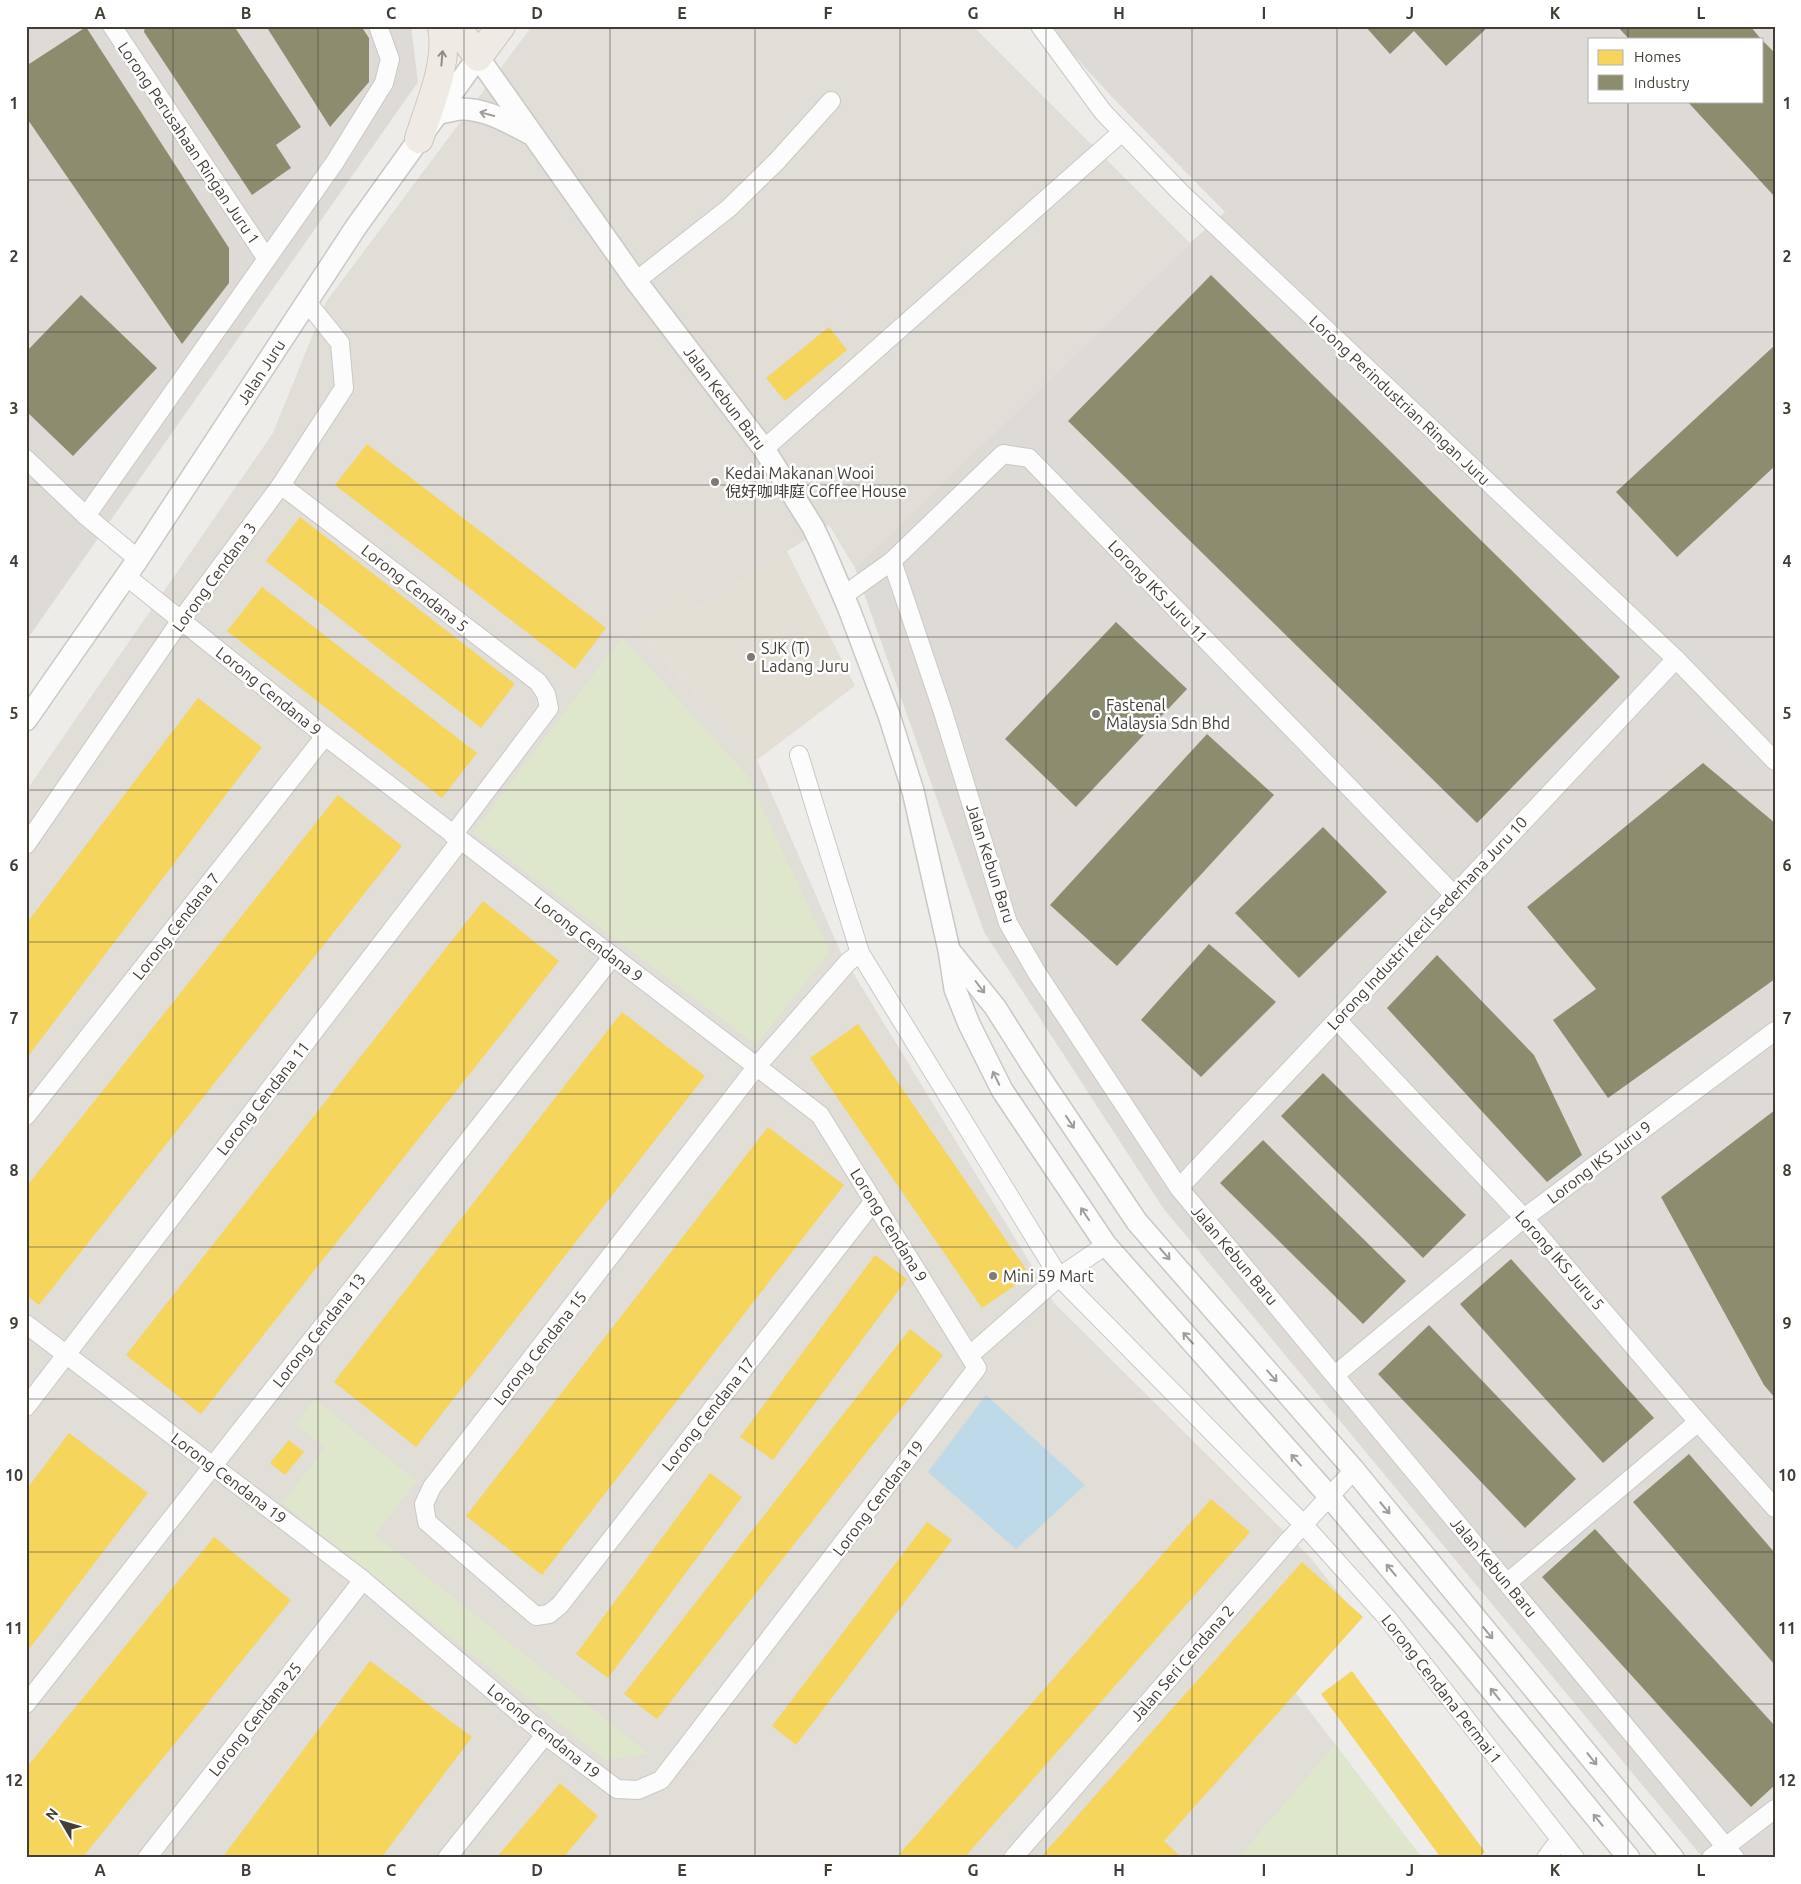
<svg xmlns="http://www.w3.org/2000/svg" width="1801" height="1884" font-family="Ubuntu,'Noto Sans SC',sans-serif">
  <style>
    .residential { fill: #e1ddd7 }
    .industrial { fill: #dedbd7; fill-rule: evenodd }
    .education { fill: #e4dfd5 }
    .green { fill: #dee6cb }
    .water { fill: #bedae8 }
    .homes { fill: #f6d55c }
    .industry { fill: #8c8c6e }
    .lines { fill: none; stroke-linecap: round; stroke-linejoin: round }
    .minor-casing { stroke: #cac8c5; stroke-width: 20 }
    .tertiary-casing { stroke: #cac8c5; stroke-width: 24 }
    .primary-casing { stroke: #cfc7b9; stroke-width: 30 }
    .minor { stroke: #fcfcfc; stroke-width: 18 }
    .tertiary { stroke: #fcfcfc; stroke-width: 21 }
    .primary { stroke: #efebe4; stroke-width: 28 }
    .oneway { stroke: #908b84 }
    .oneway2 { stroke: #a09c99 }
    .grid { fill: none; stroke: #433d36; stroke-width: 1; stroke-opacity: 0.55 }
    .poi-dot { fill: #7f7a75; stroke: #fff; stroke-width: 2 }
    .labels { text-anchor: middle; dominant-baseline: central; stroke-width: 5; stroke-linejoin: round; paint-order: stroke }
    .street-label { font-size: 16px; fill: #433d36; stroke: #fff }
    .poi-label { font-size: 16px; fill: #433d36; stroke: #fff; text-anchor: start }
    .neatline { fill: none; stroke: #433d36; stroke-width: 2 }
    .grid-label { font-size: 16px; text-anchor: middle; font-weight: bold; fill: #433d36 }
  </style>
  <rect width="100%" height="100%" fill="#eeece9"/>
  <polygon class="residential" points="532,26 973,26 1190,243 855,568 829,525 700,606 687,589 634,629 757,760 841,953 1055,1304 1309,1556 1356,1615 1292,1688 1422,1858 26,1858 26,791 273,433 326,302"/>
  <g class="industrial">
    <polygon points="26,26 411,26 418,82 26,641"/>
    <path d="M 1047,26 L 1775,26 L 1775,1858 L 1703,1858 L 1163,1208 L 984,932 L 855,568 L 1190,243 L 1225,212 L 1112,97 ZM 1590,39 L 1762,39 L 1762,101 L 1590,101 Z"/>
  </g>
  <polygon class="education" points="787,551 855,686 757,760 634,629 646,618 687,588 700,606"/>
  <g class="green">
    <polygon points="622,637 747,775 830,952 756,1045 473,832"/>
    <polygon points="315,1399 417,1481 375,1535 649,1754 605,1760 282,1503 325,1448 296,1424"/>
    <polygon points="1335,1744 1422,1858 1238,1858"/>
  </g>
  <polygon class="water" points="986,1395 1085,1485 1016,1549 928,1472"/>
  <g class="homes">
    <polygon points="829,327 847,350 785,401 766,378"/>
    <polygon points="367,444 606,628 575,669 335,485"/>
    <polygon points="300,517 515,684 481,728 266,561"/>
    <polygon points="262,587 477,753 442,798 227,631"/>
    <polygon points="198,698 262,747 26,1059 26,924"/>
    <polygon points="338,795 402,846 39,1305 26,1295 26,1187"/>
    <polygon points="483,901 559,961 201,1414 126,1355"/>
    <polygon points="622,1012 705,1076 416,1447 334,1382"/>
    <polygon points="858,1024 1030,1275 982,1308 810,1058"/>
    <polygon points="768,1127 844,1185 542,1575 466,1516"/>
    <polygon points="875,1255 907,1279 773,1460 740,1437"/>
    <polygon points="910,1329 943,1355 657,1719 624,1694"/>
    <polygon points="69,1433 148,1493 26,1653 26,1490"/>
    <polygon points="289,1440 304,1452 285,1475 270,1463"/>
    <polygon points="710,1473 742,1497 608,1678 576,1654"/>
    <polygon points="1211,1499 1250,1532 964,1858 896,1858"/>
    <polygon points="927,1522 952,1540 796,1745 772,1726"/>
    <polygon points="214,1537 291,1600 82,1858 26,1858 26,1768"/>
    <polygon points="1302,1562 1363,1617 1164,1841 1182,1858 1040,1858"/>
    <polygon points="370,1661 472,1737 381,1858 222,1858"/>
    <polygon points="1352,1671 1485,1852 1477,1858 1441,1858 1321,1694"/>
    <polygon points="560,1783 598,1816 563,1858 496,1858"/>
  </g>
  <g class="industry">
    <polygon points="145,26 234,26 301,127 276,145 291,168 252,195 144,32"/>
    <polygon points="266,26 361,26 369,38 369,82 330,127"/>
    <polygon points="1365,26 1489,26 1446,66 1414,31 1390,54"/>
    <polygon points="1617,26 1750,26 1761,39 1629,39"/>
    <polygon points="86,27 229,248 229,283 182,344 26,117 26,66"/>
    <polygon points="1762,40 1775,53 1775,197 1687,101 1762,101"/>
    <polygon points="1211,275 1620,677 1477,823 1068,421"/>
    <polygon points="81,295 157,368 73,456 26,411 26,352"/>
    <polygon points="1775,345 1775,466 1677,557 1616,492"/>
    <polygon points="1116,622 1187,689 1076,807 1005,739"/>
    <polygon points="1207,734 1274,795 1117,966 1050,905"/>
    <polygon points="1703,763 1775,823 1775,979 1608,1098 1553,1020 1596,989 1527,907"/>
    <polygon points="1323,827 1387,892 1299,978 1235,913"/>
    <polygon points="1209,944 1276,1002 1201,1077 1141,1020"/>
    <polygon points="1437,955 1534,1055 1582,1155 1547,1182 1387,1008"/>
    <polygon points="1323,1073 1466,1215 1423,1258 1281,1116"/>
    <polygon points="1775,1110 1775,1398 1764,1385 1661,1197"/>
    <polygon points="1263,1140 1406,1281 1363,1324 1220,1183"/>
    <polygon points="1511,1259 1654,1418 1603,1463 1460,1304"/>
    <polygon points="1429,1325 1576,1479 1525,1528 1378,1374"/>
    <polygon points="1689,1454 1775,1553 1775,1665 1633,1502"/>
    <polygon points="1595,1529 1775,1726 1775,1785 1751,1807 1542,1577"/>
  </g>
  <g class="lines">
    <defs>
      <g id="minor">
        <polyline points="112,26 267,259"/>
        <polyline points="1040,26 1103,112 1179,191 1676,659 1775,761"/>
        <polyline points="636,281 729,208 777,161 831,101"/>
        <polyline points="764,449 1122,132"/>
        <polyline points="26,459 86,516 138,559"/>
        <polyline points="281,485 538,682 546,694 549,708 453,835"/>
        <polyline points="86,516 335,162 384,83 390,59 378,26"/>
        <polyline points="892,561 943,712 1008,923 1037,973 1179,1188 1735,1858"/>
        <polyline points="843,596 892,561 1003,454 1029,458 1454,895"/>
        <polyline points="799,755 860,953 1059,1277 1303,1524 1388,1619 1575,1858"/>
        <polyline points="26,845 181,620 281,485 344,388 340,343 307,302"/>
        <polyline points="860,953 848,962 757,1066 432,1487 424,1504 427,1522 536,1616 549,1614 560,1605 874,1201"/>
        <polyline points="1337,1020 1524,1218 1698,1422 1775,1508"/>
        <polyline points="26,1116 325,736"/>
        <polyline points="1179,1188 1676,659"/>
        <polyline points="26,1324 363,1580 545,1735 617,1789 638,1790 661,1780 977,1368 820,1115 325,736 126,576"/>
        <polyline points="970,1355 1059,1277 1106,1245"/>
        <polyline points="1335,1375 1524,1218 1775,1031"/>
        <polyline points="26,1407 460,841"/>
        <polyline points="1507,1583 1698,1422"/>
        <polyline points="26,1704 613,956"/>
        <polyline points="147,1858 363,1580"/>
        <polyline points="447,1858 545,1735"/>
        <polyline points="1013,1858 1290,1539 1354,1470"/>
        <polyline points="1546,1858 1560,1839"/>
        <polyline points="1711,1858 1775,1809"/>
      </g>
      <g id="tertiary">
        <path d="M 436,114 C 444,112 452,110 459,109 C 485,108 507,122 529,133"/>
        <polyline points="26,720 138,559 356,227 478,57 636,281 764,449 813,527 823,548 849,609 889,715 913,791 949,950 955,989 969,1024 1002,1090 1106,1245 1329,1496 1452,1642 1629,1858"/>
        <polyline points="949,950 995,1007 1035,1070 1137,1222 1354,1470 1673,1858"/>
      </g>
      <g id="primary">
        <polyline points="456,26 478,57 501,26"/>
        <path d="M 419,139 C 430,103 449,64 442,26"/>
      </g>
    </defs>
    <use href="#minor" class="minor-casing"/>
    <use href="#tertiary" class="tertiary-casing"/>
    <use href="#primary" class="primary-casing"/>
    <use href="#minor" class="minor"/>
    <use href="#tertiary" class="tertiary"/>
    <use href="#primary" class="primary"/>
  </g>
  <defs><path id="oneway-shaft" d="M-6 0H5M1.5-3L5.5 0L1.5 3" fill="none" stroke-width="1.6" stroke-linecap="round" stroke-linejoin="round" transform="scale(1.25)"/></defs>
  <use class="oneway" href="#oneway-shaft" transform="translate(442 58) rotate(-85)"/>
  <g class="oneway2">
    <use href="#oneway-shaft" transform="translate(487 114) rotate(-165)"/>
    <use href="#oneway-shaft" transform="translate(980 987) rotate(53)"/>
    <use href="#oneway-shaft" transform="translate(996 1078) rotate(-116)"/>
    <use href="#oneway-shaft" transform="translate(1070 1122) rotate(56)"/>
    <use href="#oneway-shaft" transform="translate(1085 1214) rotate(-124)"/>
    <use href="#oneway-shaft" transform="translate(1165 1254) rotate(49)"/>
    <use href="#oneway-shaft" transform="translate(1188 1338) rotate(-132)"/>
    <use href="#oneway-shaft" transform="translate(1272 1376) rotate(49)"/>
    <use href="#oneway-shaft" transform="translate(1296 1460) rotate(-132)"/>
    <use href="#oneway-shaft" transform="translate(1385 1508) rotate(50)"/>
    <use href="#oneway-shaft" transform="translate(1391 1570) rotate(-130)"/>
    <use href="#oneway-shaft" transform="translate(1488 1633) rotate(51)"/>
    <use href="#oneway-shaft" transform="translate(1495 1694) rotate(-129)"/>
    <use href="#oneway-shaft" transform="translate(1592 1759) rotate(51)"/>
    <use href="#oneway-shaft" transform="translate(1598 1820) rotate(-129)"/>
  </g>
  <path class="grid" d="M 173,26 L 173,1858M 318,26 L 318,1858M 464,26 L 464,1858M 610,26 L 610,1858M 755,26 L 755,1858M 900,26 L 900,1858M 1046,26 L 1046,1858M 1192,26 L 1192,1858M 1337,26 L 1337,1858M 1482,26 L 1482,1858M 1628,26 L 1628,39M 1628,101 L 1628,1858M 26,180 L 1775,180M 26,332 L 1775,332M 26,485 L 1775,485M 26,637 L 1775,637M 26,790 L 1775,790M 26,942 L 1775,942M 26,1094 L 1775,1094M 26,1247 L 1775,1247M 26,1399 L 1775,1399M 26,1552 L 1775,1552M 26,1704 L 1775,1704"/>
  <g class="poi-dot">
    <circle cx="715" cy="482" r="5"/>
    <circle cx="751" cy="657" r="5"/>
    <circle cx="1096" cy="714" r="5"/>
    <circle cx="993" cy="1276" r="5"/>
  </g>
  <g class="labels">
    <g class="street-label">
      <text transform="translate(189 143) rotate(56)">Lorong Perusahaan Ringan Juru 1</text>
      <text transform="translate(261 372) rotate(-57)">Jalan Juru</text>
      <text transform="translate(725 398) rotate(53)">Jalan Kebun Baru</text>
      <text transform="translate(1400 400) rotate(43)">Lorong Perindustrian Ringan Juru</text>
      <text transform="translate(214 577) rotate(-54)">Lorong Cendana 3</text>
      <text transform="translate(415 588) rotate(38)">Lorong Cendana 5</text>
      <text transform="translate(1158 591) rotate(46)">Lorong IKS Juru 11</text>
      <text transform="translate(269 691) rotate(39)">Lorong Cendana 9</text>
      <text transform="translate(991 863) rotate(72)">Jalan Kebun Baru</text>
      <text transform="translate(1427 923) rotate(-47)">Lorong Industri Kecil Sederhana Juru 10</text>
      <text transform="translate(176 926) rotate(-52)">Lorong Cendana 7</text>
      <text transform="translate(589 939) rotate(37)">Lorong Cendana 9</text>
      <text transform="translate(263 1098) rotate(-52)">Lorong Cendana 11</text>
      <text transform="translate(1599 1162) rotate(-37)">Lorong IKS Juru 9</text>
      <text transform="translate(889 1225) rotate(58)">Lorong Cendana 9</text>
      <text transform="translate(1235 1255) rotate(50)">Jalan Kebun Baru</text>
      <text transform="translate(1560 1260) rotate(49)">Lorong IKS Juru 5</text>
      <text transform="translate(319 1330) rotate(-52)">Lorong Cendana 13</text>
      <text transform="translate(540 1348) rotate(-52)">Lorong Cendana 15</text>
      <text transform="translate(708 1414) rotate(-52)">Lorong Cendana 17</text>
      <text transform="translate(229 1478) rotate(37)">Lorong Cendana 19</text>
      <text transform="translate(878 1498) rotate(-53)">Lorong Cendana 19</text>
      <text transform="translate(1494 1567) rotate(50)">Jalan Kebun Baru</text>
      <text transform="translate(1182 1663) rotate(-49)">Jalan Seri Cendana 2</text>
      <text transform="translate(1442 1689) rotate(52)">Lorong Cendana Permai 1</text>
      <text transform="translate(255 1719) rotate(-52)">Lorong Cendana 25</text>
      <text transform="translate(544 1731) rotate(39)">Lorong Cendana 19</text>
    </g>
    <g class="poi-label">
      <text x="725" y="473">Kedai Makanan Wooi<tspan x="725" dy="18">倪好咖啡庭 Coffee House</tspan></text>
      <text x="761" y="648">SJK (T)<tspan x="761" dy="18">Ladang Juru</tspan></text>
      <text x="1106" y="705">Fastenal<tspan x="1106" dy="18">Malaysia Sdn Bhd</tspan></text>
      <text x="1003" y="1276">Mini 59 Mart</text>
    </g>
  </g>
  <rect width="1801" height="1884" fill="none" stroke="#ffffff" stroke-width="55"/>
  <rect x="1588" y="38" width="175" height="65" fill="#ffffff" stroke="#b4b1af"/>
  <rect x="1598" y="50" width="25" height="15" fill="#f6d55c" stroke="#b4b1af"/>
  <text x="1634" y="62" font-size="15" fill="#433d36">Homes</text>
  <rect x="1598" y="75" width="25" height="15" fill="#8c8c6e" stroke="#b4b1af"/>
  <text x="1634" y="88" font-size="15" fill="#433d36">Industry</text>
  <g transform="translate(62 1822) rotate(308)" stroke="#ffffff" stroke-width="4" paint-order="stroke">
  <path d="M0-4L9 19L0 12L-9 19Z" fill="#433d36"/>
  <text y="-8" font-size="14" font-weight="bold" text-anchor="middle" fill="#433d36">N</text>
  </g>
  <rect x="28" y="28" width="1746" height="1828" class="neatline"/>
  <g class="grid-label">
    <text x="100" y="19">A</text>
    <text x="246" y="19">B</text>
    <text x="391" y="19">C</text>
    <text x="537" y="19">D</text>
    <text x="682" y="19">E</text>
    <text x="828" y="19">F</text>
    <text x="973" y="19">G</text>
    <text x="1119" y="19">H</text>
    <text x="1264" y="19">I</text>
    <text x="1410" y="19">J</text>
    <text x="1555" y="19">K</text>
    <text x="1701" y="19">L</text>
    <text x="14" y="109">1</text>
    <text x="1787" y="109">1</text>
    <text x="14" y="262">2</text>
    <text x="1787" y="262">2</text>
    <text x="14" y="414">3</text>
    <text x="1787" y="414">3</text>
    <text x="14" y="567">4</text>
    <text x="1787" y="567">4</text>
    <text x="14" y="719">5</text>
    <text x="1787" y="719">5</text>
    <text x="14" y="871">6</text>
    <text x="1787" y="871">6</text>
    <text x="14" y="1024">7</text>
    <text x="1787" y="1024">7</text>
    <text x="14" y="1176">8</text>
    <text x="1787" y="1176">8</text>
    <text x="14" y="1329">9</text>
    <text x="1787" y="1329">9</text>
    <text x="14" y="1481">10</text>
    <text x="1787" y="1481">10</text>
    <text x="14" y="1634">11</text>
    <text x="1787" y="1634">11</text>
    <text x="14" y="1786">12</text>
    <text x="1787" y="1786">12</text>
    <text x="100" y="1876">A</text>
    <text x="246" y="1876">B</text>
    <text x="391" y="1876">C</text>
    <text x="537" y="1876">D</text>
    <text x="682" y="1876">E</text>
    <text x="828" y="1876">F</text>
    <text x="973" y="1876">G</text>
    <text x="1119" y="1876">H</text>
    <text x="1264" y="1876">I</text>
    <text x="1410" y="1876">J</text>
    <text x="1555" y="1876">K</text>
    <text x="1701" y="1876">L</text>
  </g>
</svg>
